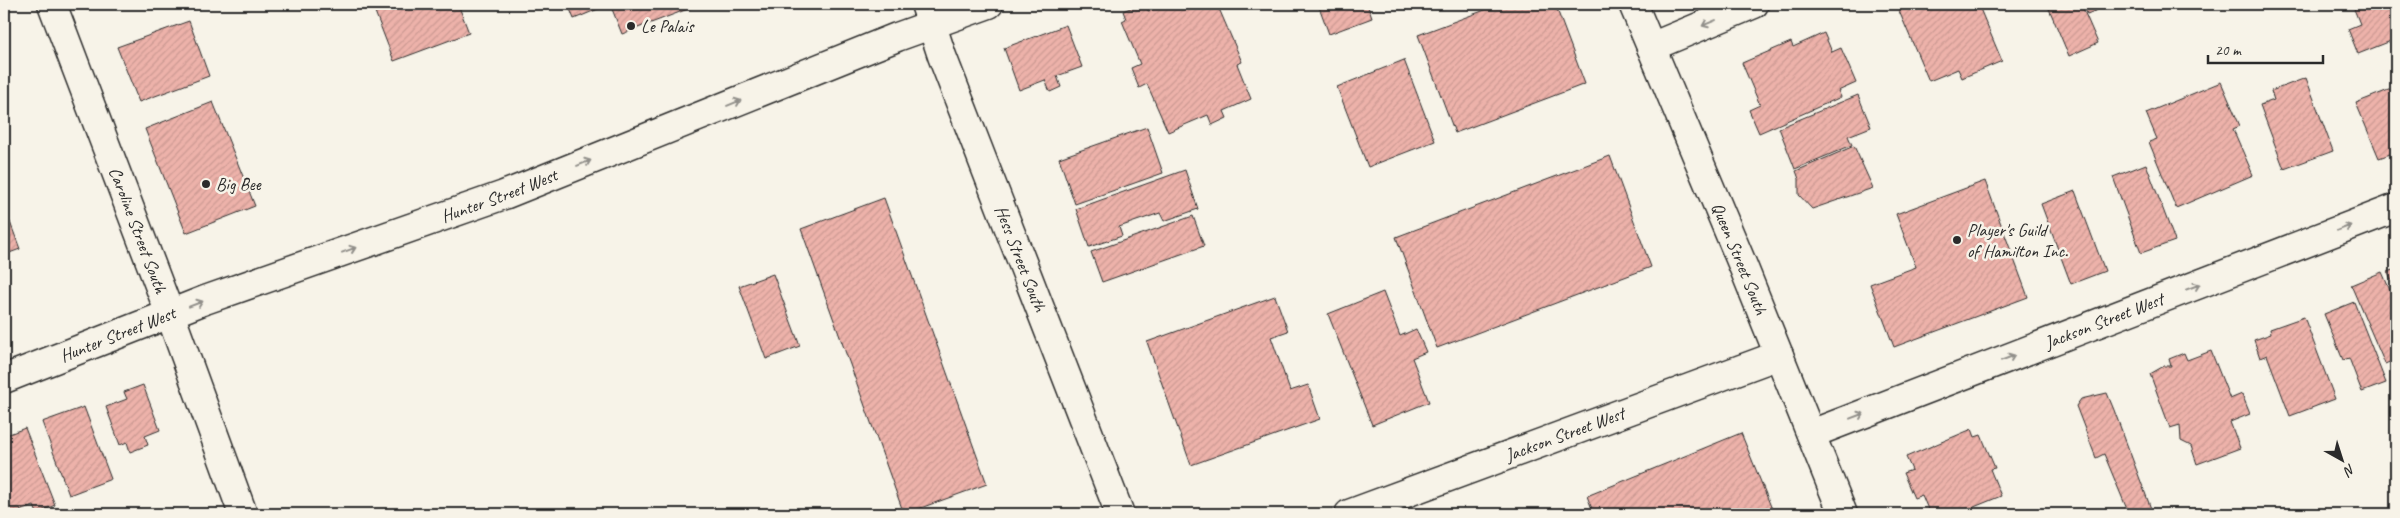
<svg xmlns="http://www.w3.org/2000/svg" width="2400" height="518" font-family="Caveat,sans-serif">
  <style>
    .building { fill: url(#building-hatch); stroke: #2b2b2b }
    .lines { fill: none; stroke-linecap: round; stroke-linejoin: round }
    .minor-casing { stroke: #2b2b2b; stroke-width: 31 }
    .major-casing { stroke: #2b2b2b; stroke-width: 31 }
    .minor { stroke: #f7f3e8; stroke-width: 28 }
    .major { stroke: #f7f3e8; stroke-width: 28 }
    .oneway { stroke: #918f8a }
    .poi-dot { fill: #2b2b2b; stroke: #f7f3e8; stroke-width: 2 }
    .labels { text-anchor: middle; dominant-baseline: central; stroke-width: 5; stroke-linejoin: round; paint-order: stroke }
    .poi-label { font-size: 18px; fill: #2b2b2b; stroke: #f7f3e8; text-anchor: start }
    .street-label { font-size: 18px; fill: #2b2b2b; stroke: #f7f3e8 }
  </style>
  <defs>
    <pattern id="building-hatch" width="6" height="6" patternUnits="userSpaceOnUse" patternTransform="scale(1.25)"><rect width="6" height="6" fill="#edb2aa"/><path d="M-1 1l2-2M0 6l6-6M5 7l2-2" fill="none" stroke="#cb9992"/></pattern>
  </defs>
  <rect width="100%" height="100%" fill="#f7f3e8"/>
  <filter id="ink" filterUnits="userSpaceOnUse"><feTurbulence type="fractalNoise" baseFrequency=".02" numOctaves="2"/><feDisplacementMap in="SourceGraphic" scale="10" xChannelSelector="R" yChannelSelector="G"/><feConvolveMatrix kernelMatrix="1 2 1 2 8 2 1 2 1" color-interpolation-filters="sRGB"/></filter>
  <g filter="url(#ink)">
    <g class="building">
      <polygon points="372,4 458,4 469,33 394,61"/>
      <polygon points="568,4 701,4 622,34 610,4 574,19"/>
      <polygon points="1140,4 1145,4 1148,11 1164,4 1217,4 1242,62 1237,64 1251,99 1224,111 1227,118 1212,125 1208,115 1168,132 1147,84 1139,88 1131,68 1140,64 1122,21 1126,19 1123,11"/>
      <polygon points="1318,4 1367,4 1372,18 1329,34"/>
      <polygon points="1501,4 1555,4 1585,84 1455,133 1418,35"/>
      <polygon points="1896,4 1978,4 2002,61 1962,78 1958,69 1929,81"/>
      <polygon points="2047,4 2081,4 2098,43 2069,56"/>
      <polygon points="2083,4 2112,4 2087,14"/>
      <polygon points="2368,4 2396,4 2396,39 2358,54 2348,29 2360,24 2354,9"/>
      <polygon points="189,21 209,76 139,102 117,47"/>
      <polygon points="1066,25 1082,67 1057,76 1061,87 1050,92 1045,80 1019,90 1004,48"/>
      <polygon points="1824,33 1832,52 1841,48 1856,83 1838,91 1841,97 1759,133 1749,110 1760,105 1742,63 1791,42 1793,47"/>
      <polygon points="1404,60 1435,141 1368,167 1337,87"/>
      <polygon points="2306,78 2333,151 2284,169 2260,105 2274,100 2271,91"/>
      <polygon points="2221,82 2240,126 2233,129 2253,175 2176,208 2149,142 2157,139 2146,113"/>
      <polygon points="2396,87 2396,152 2379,158 2356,103"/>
      <polygon points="1858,95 1871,127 1848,136 1852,145 1795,169 1779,128"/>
      <polygon points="213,102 255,206 186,233 145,129"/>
      <polygon points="1147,127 1163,173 1075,204 1059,158"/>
      <polygon points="1854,146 1873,188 1812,209 1799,195 1799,179 1796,171"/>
      <polygon points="1610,156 1651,267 1437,348 1396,237"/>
      <polygon points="2146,164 2175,241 2141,253 2113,177"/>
      <polygon points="1185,170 1198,209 1164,221 1160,213 1119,227 1122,236 1089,247 1076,209"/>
      <polygon points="1985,181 2028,297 1894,347 1870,284 1916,267 1896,214"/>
      <polygon points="2075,191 2105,271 2071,284 2041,204"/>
      <polygon points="884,198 987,484 904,514 801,229"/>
      <polygon points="4,206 20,249 4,255"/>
      <polygon points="1193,216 1204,246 1102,282 1091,252"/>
      <polygon points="2396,269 2396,292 2388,272"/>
      <polygon points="2382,272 2396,304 2396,359 2385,364 2351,285"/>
      <polygon points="773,274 800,346 766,359 739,286"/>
      <polygon points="1383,292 1400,336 1416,329 1426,352 1412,358 1429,402 1372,425 1328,314"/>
      <polygon points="1275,296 1288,331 1271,337 1290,391 1308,385 1320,419 1191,465 1147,342"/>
      <polygon points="2354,302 2386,383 2362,392 2349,358 2343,360 2324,314"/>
      <polygon points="2304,317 2335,399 2290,416 2267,355 2260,358 2254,340 2271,334 2270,329"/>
      <polygon points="2211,351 2230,399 2242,394 2250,414 2230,422 2240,448 2197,464 2191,446 2181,441 2180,425 2170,428 2150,374 2164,366 2171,366 2169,359 2184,353 2187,360"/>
      <polygon points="143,385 160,430 145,436 148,445 130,452 127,442 120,445 106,407 127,399 124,392"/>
      <polygon points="2107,393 2114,410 2153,514 2129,514 2104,454 2096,458 2076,406 2081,399"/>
      <polygon points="84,407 111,479 69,495 42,422"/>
      <polygon points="25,428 55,505 37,513 34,506 10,514 4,497 4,436"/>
      <polygon points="1972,429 1975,437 1981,435 1995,468 1990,469 2001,496 1957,514 1930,514 1922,495 1914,498 1903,473 1912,470 1906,457"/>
      <polygon points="1741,433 1774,514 1594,514 1587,496"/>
      <polygon points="785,508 787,514 767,514"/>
      <polygon points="753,509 756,514 740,514"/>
    </g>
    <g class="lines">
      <defs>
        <g id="minor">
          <path id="s1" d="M 52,4 L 170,314 L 243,514"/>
          <path id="s2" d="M 925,4 L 942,56 L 1120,514"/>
          <polyline points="1651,47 1754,4"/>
          <path id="s3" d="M 4,379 L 205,300 L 504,195 L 897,37 L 989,4"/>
          <path id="s4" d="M 1811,434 L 2396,208"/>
          <path id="s5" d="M 1349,514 L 1779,355"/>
        </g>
        <g id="major">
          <path id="s6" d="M 1633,4 L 1741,261 L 1843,514"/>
        </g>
      </defs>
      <use href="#minor" class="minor-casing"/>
      <use href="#major" class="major-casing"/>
      <use href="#minor" class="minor"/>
      <use href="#major" class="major"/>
    </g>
    <defs><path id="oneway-shaft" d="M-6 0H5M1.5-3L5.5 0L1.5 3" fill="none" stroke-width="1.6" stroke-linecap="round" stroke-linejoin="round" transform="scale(1.25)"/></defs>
    <g class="oneway">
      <use href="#oneway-shaft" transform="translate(1709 23) rotate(157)"/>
      <use href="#oneway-shaft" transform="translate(734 103) rotate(-22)"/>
      <use href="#oneway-shaft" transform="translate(584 163) rotate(-22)"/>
      <use href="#oneway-shaft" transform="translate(2344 228) rotate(-21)"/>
      <use href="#oneway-shaft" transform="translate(349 250) rotate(-20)"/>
      <use href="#oneway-shaft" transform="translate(2193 287) rotate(-21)"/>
      <use href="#oneway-shaft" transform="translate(196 304) rotate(-21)"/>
      <use href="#oneway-shaft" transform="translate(2008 358) rotate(-21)"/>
      <use href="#oneway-shaft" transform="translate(1857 416) rotate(-21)"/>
    </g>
  </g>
  <g class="poi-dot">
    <circle cx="631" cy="26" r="5"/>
    <circle cx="206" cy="184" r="5"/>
    <circle cx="1957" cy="240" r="5"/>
  </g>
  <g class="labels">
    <g class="poi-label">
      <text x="641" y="26">Le Palais</text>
      <text x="216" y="184">Big Bee</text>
      <text x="1967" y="230">Player's Guild<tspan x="1967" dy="21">of Hamilton Inc.</tspan></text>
    </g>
    <g class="street-label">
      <text stroke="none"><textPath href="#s3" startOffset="528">Hunter Street West</textPath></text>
      <text stroke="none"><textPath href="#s1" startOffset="242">Caroline Street South</textPath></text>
      <text stroke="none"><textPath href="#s6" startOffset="276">Queen Street South</textPath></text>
      <text stroke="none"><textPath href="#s2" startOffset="272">Hess Street South</textPath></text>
      <text stroke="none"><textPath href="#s4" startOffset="314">Jackson Street West</textPath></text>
      <text stroke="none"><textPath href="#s3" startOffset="122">Hunter Street West</textPath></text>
      <text stroke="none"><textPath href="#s5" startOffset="230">Jackson Street West</textPath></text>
    </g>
  </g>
  <rect width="2400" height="518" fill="none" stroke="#f7f3e8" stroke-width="20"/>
  <rect x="10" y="10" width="2380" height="498" fill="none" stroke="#2b2b2b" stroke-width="2" filter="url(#ink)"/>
  <g transform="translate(2342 460) rotate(141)" stroke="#f7f3e8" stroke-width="4" paint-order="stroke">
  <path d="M0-4L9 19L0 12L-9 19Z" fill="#2b2b2b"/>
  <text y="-8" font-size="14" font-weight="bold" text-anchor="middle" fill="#2b2b2b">N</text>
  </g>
  <path d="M2208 55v8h115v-8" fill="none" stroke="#2b2b2b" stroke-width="2.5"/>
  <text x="2215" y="55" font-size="15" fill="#2b2b2b" stroke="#f7f3e8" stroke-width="4" paint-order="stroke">20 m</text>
</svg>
